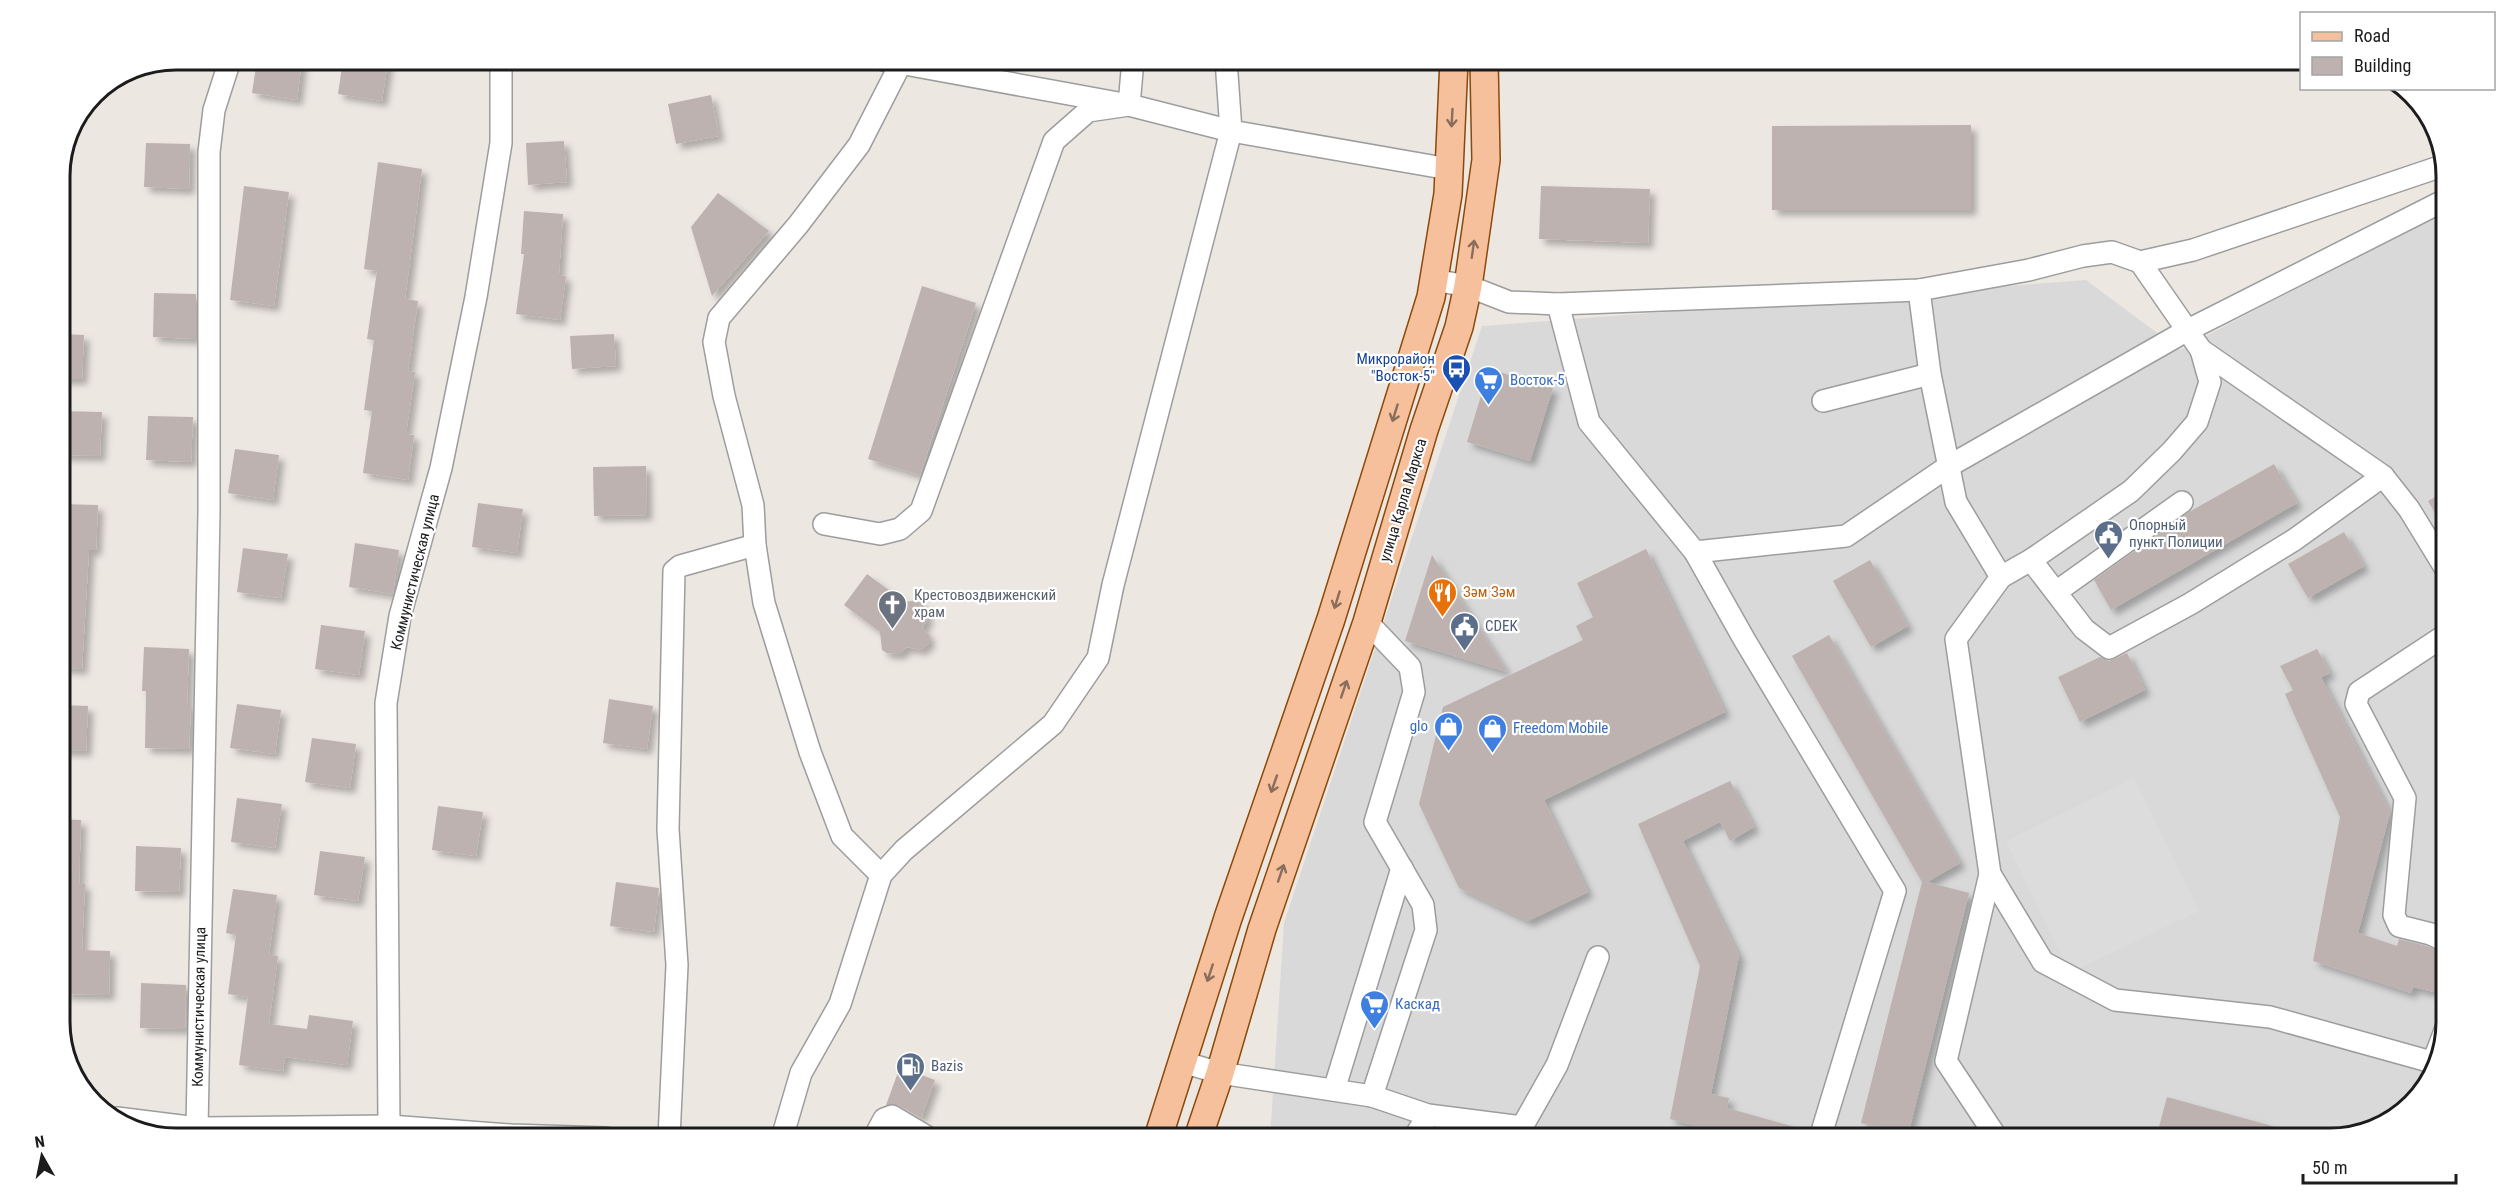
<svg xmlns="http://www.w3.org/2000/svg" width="2507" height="1198" font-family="'Roboto Condensed',sans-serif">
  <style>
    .residential { fill: #dad9d9 }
    .parking { fill: #dcdcdc }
    .building { fill: #bdb2af; filter: url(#shadow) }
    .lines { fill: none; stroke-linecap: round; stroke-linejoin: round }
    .minor-casing { stroke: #9d9d9d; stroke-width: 24 }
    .major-casing { stroke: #8c4907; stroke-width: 30 }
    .minor { stroke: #fff; stroke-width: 21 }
    .major { stroke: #f7c09d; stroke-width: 27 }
    .oneway { stroke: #8a6e5c }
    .labels { text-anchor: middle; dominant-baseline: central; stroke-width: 4.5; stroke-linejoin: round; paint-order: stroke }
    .transit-label { font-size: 15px; fill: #164399; stroke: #fff; text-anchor: end }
    .shop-label { font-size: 15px; fill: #366cbe; stroke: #fff; text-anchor: start }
    .street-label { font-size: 15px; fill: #1c1c1c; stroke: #fff }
    .service-label { font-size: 15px; fill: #4e5e75; stroke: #fff; text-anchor: start }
    .food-label { font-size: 15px; fill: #c56008; stroke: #fff; text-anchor: start }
    .worship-label { font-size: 15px; fill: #5b616d; stroke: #fff; text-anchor: start }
    .rim { fill: none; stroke: #1c1c1c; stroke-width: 3 }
  </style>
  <defs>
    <filter id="shadow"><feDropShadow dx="5.5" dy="5.5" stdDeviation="3" flood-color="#0004"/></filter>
  </defs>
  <rect width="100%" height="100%" fill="#ede7e2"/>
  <polygon class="residential" points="2447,207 2447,1022 2438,1067 2395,1119 2331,1138 1270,1138 1284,923 1482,326 2086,280 2180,350"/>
  <polygon class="parking" points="2134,778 2199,911 2070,973 2006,841"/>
  <g class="building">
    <polygon points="257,60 302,60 297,100 252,93"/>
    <polygon points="343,60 388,60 382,101 338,94"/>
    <polygon points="711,95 719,136 676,144 668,104"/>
    <polygon points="1971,125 1971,210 1772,210 1772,126"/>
    <polygon points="564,141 567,182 528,185 526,143"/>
    <polygon points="146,143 190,144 189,189 144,187"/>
    <polygon points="378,162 422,169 405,299 418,301 408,371 415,372 406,434 414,435 408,480 363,473 372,411 364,410 374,340 367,339 377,271 364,269"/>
    <polygon points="244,186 289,192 274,306 230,300"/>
    <polygon points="1541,186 1650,189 1648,243 1539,239"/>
    <polygon points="718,193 769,231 712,296 691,227"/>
    <polygon points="524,211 563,214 559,275 566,276 560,320 516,314 524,254 521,254"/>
    <polygon points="922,286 976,303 920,475 868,459"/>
    <polygon points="154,293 196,294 196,339 153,337"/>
    <polygon points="60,334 84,335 82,379 60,379"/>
    <polygon points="614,334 616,366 572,369 570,336"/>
    <polygon points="1489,369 1553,388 1530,461 1467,442"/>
    <polygon points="60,411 102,412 100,456 60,455"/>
    <polygon points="148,416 193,417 191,462 146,460"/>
    <polygon points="235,449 279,455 273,500 228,493"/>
    <polygon points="2274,464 2297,503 2111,610 2094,580 2189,512"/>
    <polygon points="646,466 647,515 594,516 593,467"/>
    <polygon points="2447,490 2447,533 2428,501"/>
    <polygon points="478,503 523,509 517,553 472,547"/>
    <polygon points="60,504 98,505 96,550 89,550 82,669 60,668"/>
    <polygon points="2344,532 2364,566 2308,598 2288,564"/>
    <polygon points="355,543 399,550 393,594 349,587"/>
    <polygon points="243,548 288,554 281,598 237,592"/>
    <polygon points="1646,549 1725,712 1544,800 1588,892 1528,921 1459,888 1419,804 1443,707 1583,640 1576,626 1593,617 1577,583"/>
    <polygon points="1432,555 1507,672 1405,641"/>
    <polygon points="1870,560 1908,626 1871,647 1833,581"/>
    <polygon points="867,574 905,602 917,600 923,604 928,619 922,628 929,635 929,643 921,650 907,647 899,654 887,653 882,650 880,632 844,605"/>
    <polygon points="321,625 365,631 359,675 315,669"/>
    <polygon points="1829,635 1960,863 1927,882 1969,893 1908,1135 1861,1123 1922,882 1792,656"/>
    <polygon points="144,647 189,649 187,705 191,705 189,749 145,748 146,691 142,691"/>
    <polygon points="2317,649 2330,673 2321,677 2390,813 2358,933 2397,946 2399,939 2427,946 2447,955 2447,995 2413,987 2411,993 2313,961 2340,817 2285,694 2293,690 2280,666"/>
    <polygon points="2127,653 2145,690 2080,722 2058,677 2100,657 2109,661"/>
    <polygon points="609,699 653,706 647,749 603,743"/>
    <polygon points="237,704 281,710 275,754 230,748"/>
    <polygon points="60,705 88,706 86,751 60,750"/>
    <polygon points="312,738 356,744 350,788 305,782"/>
    <polygon points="1730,781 1754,827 1730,841 1720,822 1683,841 1739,956 1711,1094 1729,1098 1727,1108 1809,1131 1808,1138 1743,1138 1670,1119 1700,966 1638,824"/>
    <polygon points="237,798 282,804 275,848 231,842"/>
    <polygon points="438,806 483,812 476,856 432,850"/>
    <polygon points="60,819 81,820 79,884 85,884 82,950 110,951 109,995 64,994 66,928 60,928"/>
    <polygon points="136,846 181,848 179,892 135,891"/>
    <polygon points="320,851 365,857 358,901 314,895"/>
    <polygon points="616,882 659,888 654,932 610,926"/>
    <polygon points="233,889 277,895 269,955 278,956 269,1024 307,1029 309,1015 353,1021 347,1065 285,1057 283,1071 239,1065 248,997 228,994 236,935 226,933"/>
    <polygon points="141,983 186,985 185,1029 140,1028"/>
    <polygon points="900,1067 935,1080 921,1118 898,1105 886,1105"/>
    <polygon points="2167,1097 2298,1133 2298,1138 2156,1138"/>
  </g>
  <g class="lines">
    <defs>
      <g id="minor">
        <polyline points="883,60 1129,105 1231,131 1449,169"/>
        <polyline points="2140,262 2201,350 2383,476 2409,509 2447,571"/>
        <polyline points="1433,280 1468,286 1509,302 1558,304 1919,290 2029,270 2083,256 2112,252 2140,262 2193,250 2445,165"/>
        <polyline points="1919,290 1930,374 1956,502 2001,577 1956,639 1990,874 1946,1061 1997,1138"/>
        <polyline points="1558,304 1589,422 1695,552 1744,639 1895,891 1820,1138"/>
        <polyline points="1823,401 1930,374"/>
        <polyline points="824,524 880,534 900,529 921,511 1054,141 1088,111 1129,105 1133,60"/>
        <polyline points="1695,552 1846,536 1949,466 2186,331 2447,199"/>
        <polyline points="2031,560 2084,629 2109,648 2190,604 2294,540 2383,476"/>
        <polyline points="2001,577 2031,560 2131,491 2172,451 2197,422 2210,382 2201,350"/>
        <polyline points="2056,592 2182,502"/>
        <polyline points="1367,622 1410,667 1414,692 1375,822 1423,905 1426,930 1372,1096"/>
        <polyline points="2447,634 2359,692 2356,704 2405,798 2394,915 2399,926 2431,934 2447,942"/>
        <polyline points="1990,874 2043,962 2115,1000 2270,1017 2439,1064"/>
        <polyline points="881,875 842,836 810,752 764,603 755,545 753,505 724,396 714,342 719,318 798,225 859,145 901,63"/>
        <polyline points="1182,1062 1220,1073 1372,1096 1428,1115 1522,1127 1557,1065 1598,957"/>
        <polyline points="2433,1062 2446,1028"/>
        <polyline points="1334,1090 1402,868"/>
        <polyline points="117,1118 197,1128 389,1126 511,1135 606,1138"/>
        <polyline points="389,1126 386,703 400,616 441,468 476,297 501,143 501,60"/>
        <polyline points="197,1128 209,513 209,152 214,110 230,60"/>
        <polyline points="669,1138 677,965 668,829 674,571 680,566 755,545"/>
        <polyline points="782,1138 801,1073 840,1004 881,875 904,850 1053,724 1098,658 1113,585 1231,131 1226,60"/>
        <polyline points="874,1138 884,1119 892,1116 929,1138"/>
        <polyline points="1414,1138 1428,1115"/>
      </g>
      <g id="major">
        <polyline points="1158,1138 1228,918 1331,619 1431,297 1448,194 1454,60"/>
        <polyline points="1198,1138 1220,1073 1262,929 1367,622 1424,430 1459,327 1468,286 1486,160 1484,60"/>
      </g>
    </defs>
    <use href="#minor" class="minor-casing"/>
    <use href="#major" class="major-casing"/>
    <use href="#minor" class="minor"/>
    <use href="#major" class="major"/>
  </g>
  <defs><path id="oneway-shaft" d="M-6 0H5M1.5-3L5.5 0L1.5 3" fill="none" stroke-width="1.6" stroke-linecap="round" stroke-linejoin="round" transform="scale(1.5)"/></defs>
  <g class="oneway">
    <use href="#oneway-shaft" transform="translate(1452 118) rotate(93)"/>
    <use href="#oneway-shaft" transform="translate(1473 249) rotate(-82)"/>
    <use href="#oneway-shaft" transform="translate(1395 413) rotate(107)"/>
    <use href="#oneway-shaft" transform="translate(1337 600) rotate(107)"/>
    <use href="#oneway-shaft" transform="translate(1344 689) rotate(-71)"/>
    <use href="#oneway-shaft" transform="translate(1274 784) rotate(109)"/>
    <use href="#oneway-shaft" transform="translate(1281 873) rotate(-71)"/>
    <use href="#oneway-shaft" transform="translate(1210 973) rotate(108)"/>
  </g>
  <defs>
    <symbol id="bus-pin" viewBox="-11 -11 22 30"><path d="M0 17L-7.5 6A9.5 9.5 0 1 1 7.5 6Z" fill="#1a4fb4" stroke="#fff"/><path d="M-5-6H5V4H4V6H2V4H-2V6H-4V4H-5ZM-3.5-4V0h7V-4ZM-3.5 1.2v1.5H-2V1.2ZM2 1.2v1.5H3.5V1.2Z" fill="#fff"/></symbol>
    <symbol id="supermarket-pin" viewBox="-11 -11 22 30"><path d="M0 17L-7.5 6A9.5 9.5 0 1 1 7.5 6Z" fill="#3f7fe0" stroke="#fff"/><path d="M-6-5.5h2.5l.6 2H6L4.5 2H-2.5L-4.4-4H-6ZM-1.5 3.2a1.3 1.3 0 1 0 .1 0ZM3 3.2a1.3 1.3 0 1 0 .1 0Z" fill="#fff"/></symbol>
    <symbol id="civic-pin" viewBox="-11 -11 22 30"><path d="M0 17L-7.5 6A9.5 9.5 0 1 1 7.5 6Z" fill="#5c6f8a" stroke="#fff"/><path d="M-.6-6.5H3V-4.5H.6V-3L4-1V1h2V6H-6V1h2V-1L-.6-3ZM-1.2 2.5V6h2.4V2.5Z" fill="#fff"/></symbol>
    <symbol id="restaurant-pin" viewBox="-11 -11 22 30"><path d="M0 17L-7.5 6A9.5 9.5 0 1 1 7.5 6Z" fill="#e8710a" stroke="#fff"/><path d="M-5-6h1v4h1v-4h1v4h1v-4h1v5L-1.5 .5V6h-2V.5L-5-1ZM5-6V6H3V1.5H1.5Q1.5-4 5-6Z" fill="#fff"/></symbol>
    <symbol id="church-pin" viewBox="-11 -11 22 30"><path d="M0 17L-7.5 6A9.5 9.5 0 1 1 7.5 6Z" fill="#6b7280" stroke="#fff"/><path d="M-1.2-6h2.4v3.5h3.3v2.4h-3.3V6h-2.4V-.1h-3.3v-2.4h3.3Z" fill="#fff"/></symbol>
    <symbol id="shop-pin" viewBox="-11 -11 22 30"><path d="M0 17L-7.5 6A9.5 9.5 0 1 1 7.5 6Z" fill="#3f7fe0" stroke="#fff"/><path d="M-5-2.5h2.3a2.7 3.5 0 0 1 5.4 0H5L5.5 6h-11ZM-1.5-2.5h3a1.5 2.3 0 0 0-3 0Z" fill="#fff"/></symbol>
    <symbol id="fuel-pin" viewBox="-11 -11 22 30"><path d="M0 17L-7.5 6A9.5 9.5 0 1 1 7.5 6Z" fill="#5c6f8a" stroke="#fff"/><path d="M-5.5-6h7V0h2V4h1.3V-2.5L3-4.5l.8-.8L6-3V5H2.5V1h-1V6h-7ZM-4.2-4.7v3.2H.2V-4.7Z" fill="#fff"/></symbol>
  </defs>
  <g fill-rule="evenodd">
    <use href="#bus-pin" x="1440" y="352" width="33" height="45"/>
    <use href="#supermarket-pin" x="1472" y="364" width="33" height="45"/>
    <use href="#civic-pin" x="2092" y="518" width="33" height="45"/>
    <use href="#restaurant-pin" x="1426" y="576" width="33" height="45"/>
    <use href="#church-pin" x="876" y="588" width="33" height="45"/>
    <use href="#civic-pin" x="1448" y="610" width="33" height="45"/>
    <use href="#shop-pin" x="1432" y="710" width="33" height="45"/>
    <use href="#shop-pin" x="1476" y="712" width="33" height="45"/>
    <use href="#supermarket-pin" x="1358" y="988" width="33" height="45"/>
    <use href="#fuel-pin" x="894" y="1050" width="33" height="45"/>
  </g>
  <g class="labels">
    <g class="transit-label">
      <text x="1435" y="359">Микрорайон<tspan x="1435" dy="17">"Восток-5"</tspan></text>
    </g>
    <g class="shop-label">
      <text x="1510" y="380">Восток-5</text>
      <text x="1428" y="726" text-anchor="end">glo</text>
      <text x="1513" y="728">Freedom Mobile</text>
      <text x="1395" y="1004">Каскад</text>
    </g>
    <g class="street-label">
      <text transform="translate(1403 500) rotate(-73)">улица Карла Маркса</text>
      <text transform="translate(415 572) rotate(-76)">Коммунистическая улица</text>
      <text transform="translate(199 1007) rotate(-89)">Коммунистическая улица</text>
    </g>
    <g class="service-label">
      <text x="2129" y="525">Опорный<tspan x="2129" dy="17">пункт Полиции</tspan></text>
      <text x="1485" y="626">CDEK</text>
      <text x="931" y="1066">Bazis</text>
    </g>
    <g class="food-label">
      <text x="1463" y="592">Зәм Зәм</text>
    </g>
    <g class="worship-label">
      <text x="914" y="595">Крестовоздвиженский<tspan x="914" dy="17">храм</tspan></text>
    </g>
  </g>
  <path d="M0 0H2507V1198H0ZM176 70H2330A106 106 0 0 1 2436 176V1022A106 106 0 0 1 2330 1128H176A106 106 0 0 1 70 1022V176A106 106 0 0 1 176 70Z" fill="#fff" fill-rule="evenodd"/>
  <path class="rim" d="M176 70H2330A106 106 0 0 1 2436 176V1022A106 106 0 0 1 2330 1128H176A106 106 0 0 1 70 1022V176A106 106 0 0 1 176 70Z"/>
  <rect x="2300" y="12" width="195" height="78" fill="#ffffff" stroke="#a4a4a4" stroke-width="1.5"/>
  <rect x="2312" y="32" width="30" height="9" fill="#f7c09d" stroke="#a4a4a4" stroke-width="1.5"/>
  <text x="2354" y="42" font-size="18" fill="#1c1c1c">Road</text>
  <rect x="2312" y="57" width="30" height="18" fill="#bdb2af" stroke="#a4a4a4" stroke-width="1.5"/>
  <text x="2354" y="72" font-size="18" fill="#1c1c1c">Building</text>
  <g transform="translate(42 1156) rotate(351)" stroke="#ffffff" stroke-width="4.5" paint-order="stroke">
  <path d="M0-4.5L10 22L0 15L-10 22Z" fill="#1c1c1c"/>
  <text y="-9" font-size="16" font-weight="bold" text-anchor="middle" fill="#1c1c1c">N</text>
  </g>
  <path d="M2303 1174v9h153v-9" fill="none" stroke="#1c1c1c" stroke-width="3"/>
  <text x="2312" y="1174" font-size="18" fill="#1c1c1c" stroke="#ffffff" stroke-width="4.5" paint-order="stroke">50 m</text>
</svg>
